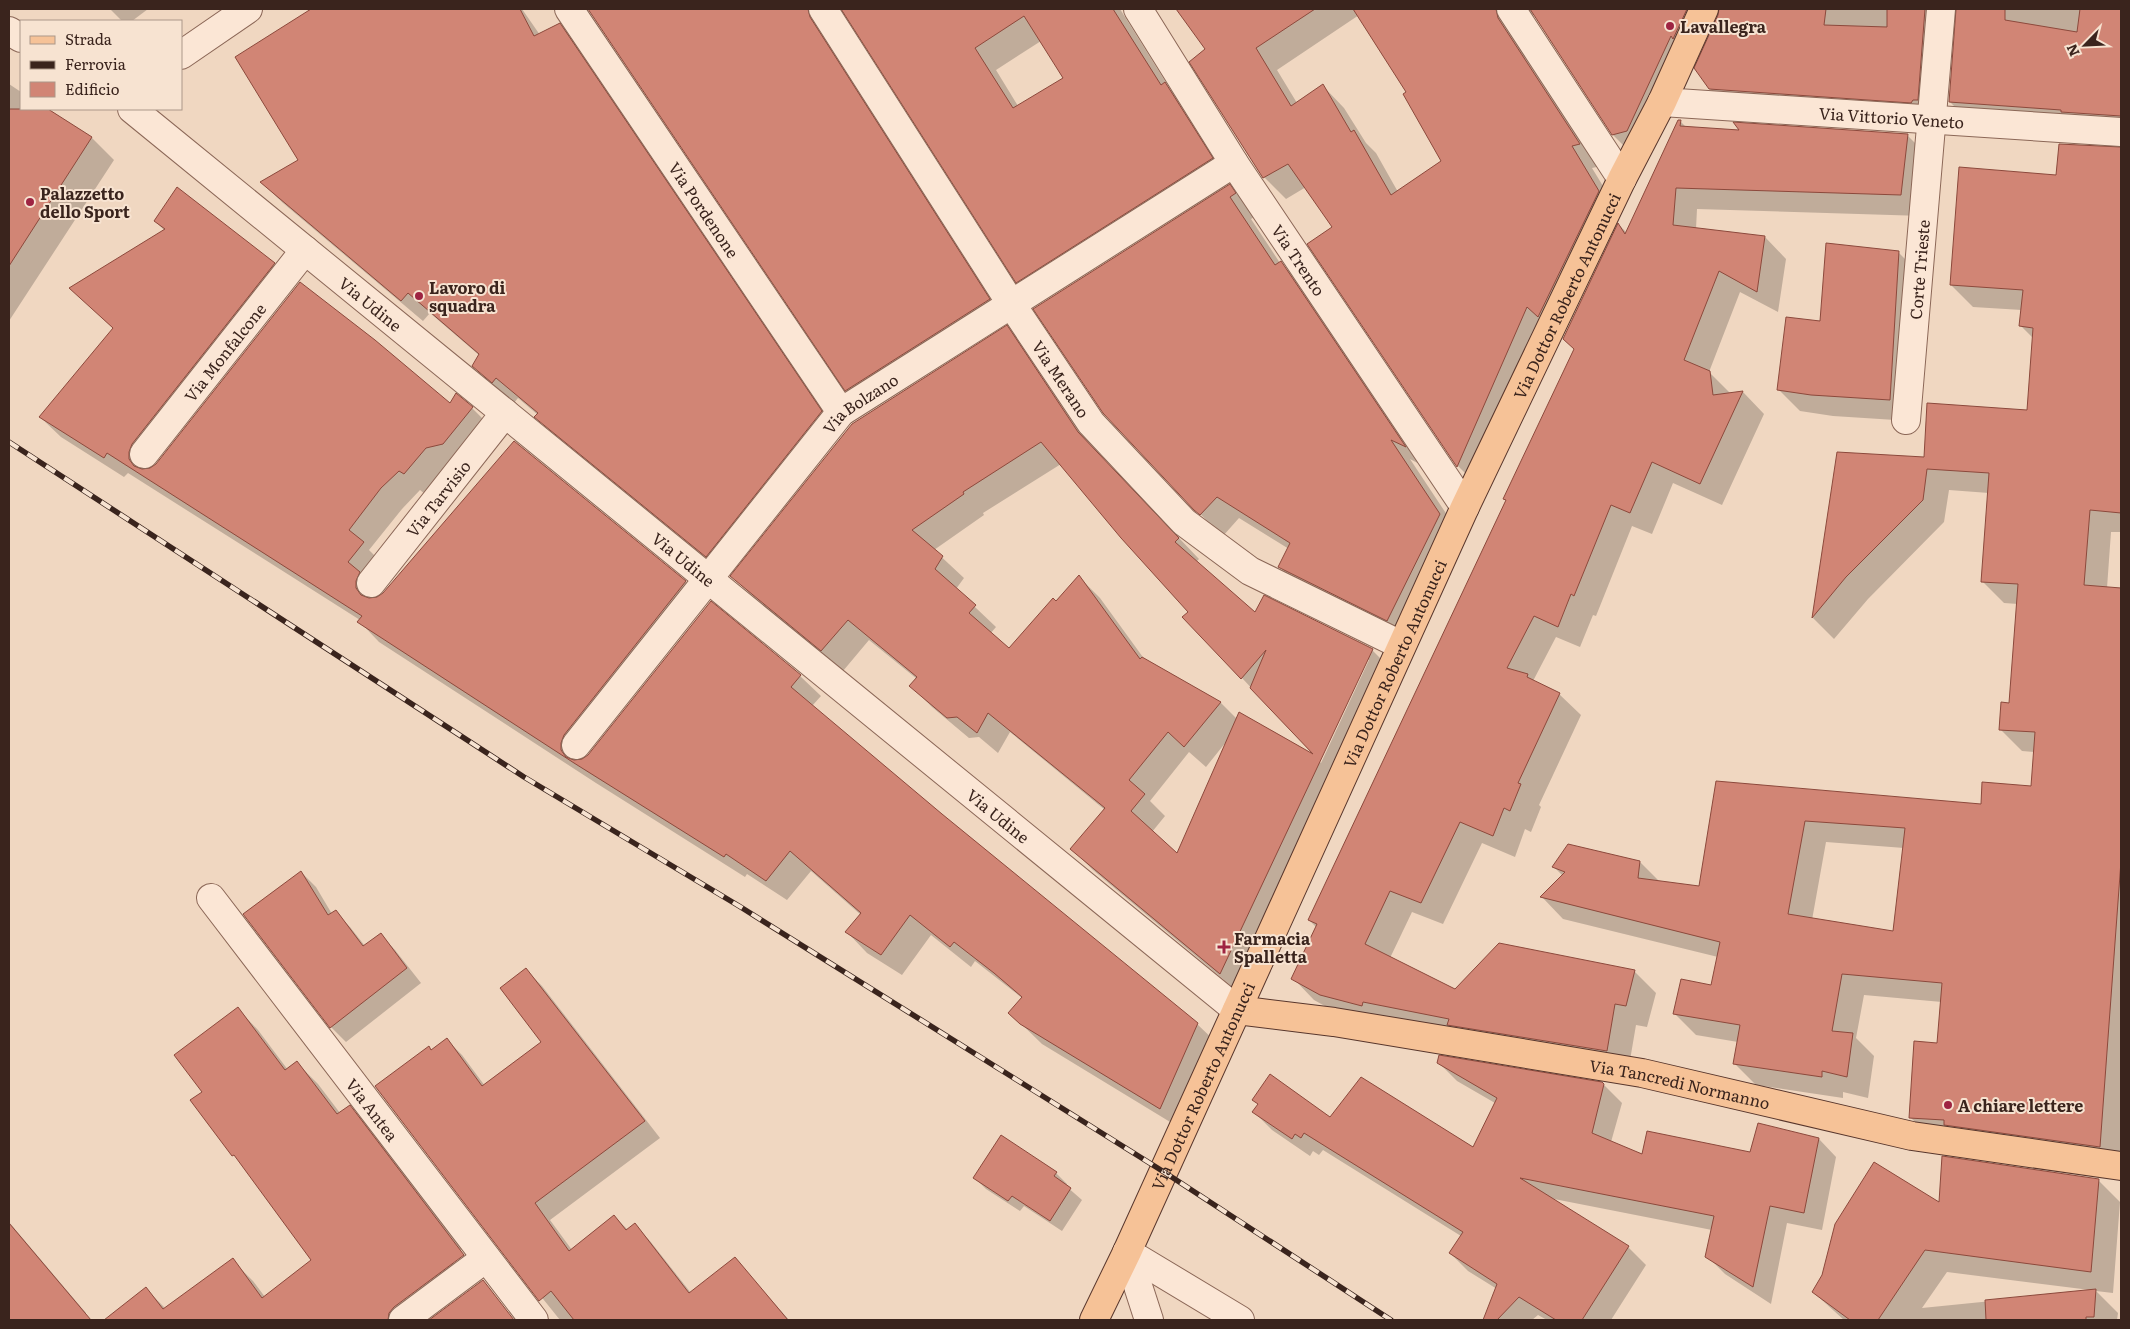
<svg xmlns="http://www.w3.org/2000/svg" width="2130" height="1329" font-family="Literata,serif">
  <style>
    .shadow { fill: #0003; fill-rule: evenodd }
    .building { fill: #d18575; stroke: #8c493c; fill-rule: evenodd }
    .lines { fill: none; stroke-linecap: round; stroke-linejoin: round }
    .minor-casing { stroke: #8b6757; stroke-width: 30 }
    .major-casing { stroke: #58362c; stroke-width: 30 }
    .minor { stroke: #fbe6d5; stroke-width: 28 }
    .major { stroke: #f6c297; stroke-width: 28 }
    .rail-casing { stroke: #3a241d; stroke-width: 5.5 }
    .rail { stroke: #f7e3d1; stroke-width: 4; stroke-dasharray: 11; stroke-linecap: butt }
    .poi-dot { fill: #9e2442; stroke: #f7e3d1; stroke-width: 2 }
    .labels { text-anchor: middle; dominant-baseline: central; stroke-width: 4; stroke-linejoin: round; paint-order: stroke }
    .poi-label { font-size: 16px; font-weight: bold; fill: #3a241d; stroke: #f7e3d1; text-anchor: start }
    .street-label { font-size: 16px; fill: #3a241d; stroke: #f7e3d1 }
  </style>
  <rect width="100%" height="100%" fill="#f0d7c1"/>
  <g class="shadow">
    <polygon points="110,9 148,9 132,21 122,21"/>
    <polygon points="331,9 522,9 540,35 559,24 581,46 842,433 728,577 557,438 536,417 538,415 518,398 514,403 495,387 473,366 480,356 430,313 423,321 283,203 262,183 300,161 321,15"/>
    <path d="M 589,9 L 1120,9 L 1170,89 L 1186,105 L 1233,180 L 1039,303 L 1017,282 L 847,15 L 837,17 L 1011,321 L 868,412 L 846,390 ZM 1041,41 L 1064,78 L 1018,106 L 996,70 Z"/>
    <path d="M 1177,9 L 2121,9 L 2121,136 L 1972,124 L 1950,102 L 1957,15 L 1949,22 L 1939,122 L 1732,111 L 1710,89 L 1719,15 L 1711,24 L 1635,157 L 1613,135 L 1535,15 L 1524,18 L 1601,166 L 1592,168 L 1620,214 L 1479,487 L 1458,466 L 1309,244 L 1334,227 L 1306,187 L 1286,199 L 1264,177 L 1207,49 ZM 1359,15 L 1408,93 L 1443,162 L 1398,192 L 1376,153 L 1366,143 L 1344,108 L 1323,86 L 1297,103 L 1277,70 Z"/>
    <polygon points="9,84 21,92 21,109 46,109 92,138 114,160 9,321"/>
    <polygon points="1680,121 1687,128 1741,132 1907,135 1929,157 1923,216 1697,209 1696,229 1765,237 1786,259 1778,312 1740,292 1709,372 1731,394 1743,392 1764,414 1722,505 1673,483 1652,534 1632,526 1596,616 1593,615 1580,647 1556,637 1533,681 1559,694 1581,715 1539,805 1541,807 1531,832 1525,829 1515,857 1482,843 1443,924 1412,912 1390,958 1456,990 1634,971 1656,993 1647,1027 1636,1025 1628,1072 1343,1016 1314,1000 1293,978 1317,928 1309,920 1507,501 1575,350 1619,225 1627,233"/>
    <path d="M 2120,149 L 2121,532 L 2111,532 L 2107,588 L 2121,589 L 2121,1168 L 1932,1139 L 1910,1117 L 1939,1045 L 1942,1002 L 1864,995 L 1856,1038 L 1874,1056 L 1868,1098 L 1843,1092 L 1843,1098 L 1756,1085 L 1734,1063 L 1738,1042 L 1696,1035 L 1674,1013 L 1712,986 L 1718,957 L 1563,919 L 1542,897 L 1563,876 L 1554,867 L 1640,862 L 1660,882 L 1700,887 L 1717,783 L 1982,805 L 2032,788 L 2035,752 L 2022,751 L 2000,729 L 2010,704 L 2018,604 L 2004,603 L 1982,581 L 1989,493 L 1949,490 L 1944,522 L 1868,599 L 1834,639 L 1813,618 L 1838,453 L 1925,458 L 2028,411 L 2033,338 L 2020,325 L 2022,310 L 1973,307 L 1951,285 L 2057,176 ZM 1826,842 L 1904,848 L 1894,933 L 1812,920 Z"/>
    <polygon points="1229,186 1251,208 1256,216 1251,219 1280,263 1303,284 1425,467 1410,459 1461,536 1409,641 1301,589 1280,567 1289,549 1239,518 1223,536 1195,509"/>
    <polygon points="155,221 274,264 294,284 152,465 150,470 450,405 472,408 492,428 425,494 420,490 402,509 369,550 383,564 368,582 379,594 377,599 384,594 514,442 686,582 706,603 584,756 582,761 589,756 711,603 800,676 821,696 812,706 942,815 1197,1024 1218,1044 1180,1128 1042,1044 1010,1013 1022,998 975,961 971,967 931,935 902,975 867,953 847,932 861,915 811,871 787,900 747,874 745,877 596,783 379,642 359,621 360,620 128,473 124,477 61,437 40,417 114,329 71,288 165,231"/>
    <polygon points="1898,252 1920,274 1911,421 1833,416 1800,411 1779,390 1821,322"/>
    <path d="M 1007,327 L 1028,348 L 1099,454 L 1199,559 L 1196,562 L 1256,614 L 1372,650 L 1393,671 L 1241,994 L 1093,870 L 1072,849 L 1105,810 L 1010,732 L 998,753 L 979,737 L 969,738 L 932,707 L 911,686 L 917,679 L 869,640 L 843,671 L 753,597 L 732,576 ZM 1061,464 L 1190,612 L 1242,678 L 1317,758 L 1237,719 L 1221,703 L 1145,660 L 1100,598 L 1079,577 L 1009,650 L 990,634 L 996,627 L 956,589 L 964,578 L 934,550 L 984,515 L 983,513 ZM 1367,659 L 1369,660 L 1321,763 L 1319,761 ZM 1226,742 L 1178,855 L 1152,832 L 1165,816 L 1150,801 L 1189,752 L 1206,767 Z"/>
    <polygon points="301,872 316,887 332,914 335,912 350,927 365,946 381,935 395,950 421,983 346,1042 331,1027"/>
    <polygon points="526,970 542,986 660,1138 550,1220 572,1250 614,1216 628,1230 635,1225 650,1241 691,1293 735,1259 789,1320 560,1320 469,1207 429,1047 432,1051 447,1040 462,1055 485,1086 543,1042"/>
    <polygon points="238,1009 258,1030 288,1070 297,1063 318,1084 340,1113 349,1106 370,1127 463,1248 451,1258 471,1286 425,1320 106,1320 146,1289 166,1309 232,1260 253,1281 265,1297 312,1261 241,1163 192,1101 204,1092"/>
    <polygon points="1439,1063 1604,1085 1622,1103 1611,1142 1643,1156 1751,1153 1819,1139 1836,1157 1822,1230 1787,1223 1771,1304 1725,1274 1707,1256 1712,1230 1549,1198 1628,1247 1646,1265 1611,1320 1547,1320 1538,1315 1532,1320 1484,1320 1497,1289 1468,1271 1450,1253 1461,1236 1323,1150 1319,1155 1313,1151 1310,1156 1272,1130 1254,1112 1259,1105 1254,1100 1330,1119 1474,1149 1495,1103 1457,1081"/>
    <polygon points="1056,1173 1067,1184 1066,1186 1082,1200 1062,1231 1024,1206 1020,1211 986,1189 975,1178"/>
    <path d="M 2098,1180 L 2120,1202 L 2113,1293 L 2096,1291 L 2118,1313 L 2117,1320 L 1844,1320 L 1813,1292 L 1940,1205 ZM 1947,1272 L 2090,1290 L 2090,1291 L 1922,1308 Z"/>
    <polygon points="9,1222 86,1313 78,1320 9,1320"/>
    <polygon points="470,1291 498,1320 431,1320"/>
  </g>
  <g class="building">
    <polygon points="311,9 520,9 534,36 560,23 822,411 706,557 534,417 538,413 496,378 492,383 472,366 479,354 408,293 401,301 260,182 298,160 235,57"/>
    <polygon points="588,9 808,9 810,17 990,299 845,391"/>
    <path d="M 841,9 L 1113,9 L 1161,85 L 1165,82 L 1213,158 L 1016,283 ZM 1024,16 L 1063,78 L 1013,108 L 975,48 Z"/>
    <polygon points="1176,9 1315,9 1256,48 1291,106 1323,84 1351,132 1354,130 1391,195 1441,161 1403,94 1406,92 1353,9 1496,9 1498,18 1580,144 1572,146 1599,191 1538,317 1527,307 1457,467 1307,244 1332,227 1288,164 1263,178 1189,62 1205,49"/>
    <polygon points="1530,9 1687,9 1673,39 1671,36 1627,131 1612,135"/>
    <polygon points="1719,9 1826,9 1824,25 1887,27 1887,9 1925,9 1918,100 1913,100 1911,103 1709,89 1694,68 1718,15"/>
    <polygon points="1956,9 2005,9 2005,20 2077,32 2080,9 2121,9 2121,116 2061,112 2061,110 1949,102"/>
    <polygon points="9,109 48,109 92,137 9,266"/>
    <polygon points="1678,120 1681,120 1680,126 1739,130 1733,122 1908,134 1901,195 1676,188 1673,225 1765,236 1757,292 1719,271 1684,360 1710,371 1713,395 1743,391 1700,484 1652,462 1630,513 1611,505 1574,596 1571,594 1558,627 1534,616 1507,668 1528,674 1527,677 1560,693 1518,783 1521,784 1510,811 1504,808 1493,836 1460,822 1421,903 1390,891 1365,944 1455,989 1499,943 1635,970 1626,1006 1615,1004 1607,1051 1447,1025 1449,1019 1363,1002 1362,1006 1320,995 1291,979 1317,924 1308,920 1506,500 1503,499 1574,349 1563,339 1618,223 1625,234"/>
    <path d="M 2059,144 L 2121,147 L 2121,513 L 2090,510 L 2084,585 L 2121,588 L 2121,861 L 2100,1147 L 1944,1125 L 1944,1120 L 1909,1118 L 1914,1041 L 1937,1043 L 1942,983 L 1842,974 L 1832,1031 L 1853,1033 L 1847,1077 L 1822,1071 L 1822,1077 L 1733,1064 L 1740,1025 L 1673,1014 L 1681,979 L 1711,985 L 1720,942 L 1540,897 L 1565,872 L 1552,867 L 1568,844 L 1640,861 L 1638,878 L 1699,886 L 1716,781 L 1981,804 L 1982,782 L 2031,786 L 2035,732 L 1999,730 L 2001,702 L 2009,703 L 2018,584 L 1981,582 L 1989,473 L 1927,469 L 1923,500 L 1846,577 L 1812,618 L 1837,452 L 1924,457 L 1927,403 L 2027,410 L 2033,328 L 2019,326 L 2023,290 L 1950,285 L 1959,167 L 2056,175 ZM 1805,821 L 1905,828 L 1893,931 L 1788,914 Z"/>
    <polygon points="1230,184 1236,193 1230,197 1275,265 1281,261 1406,447 1391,440 1440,514 1387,621 1278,567 1290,543 1217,497 1200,515 1194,510 1103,413 1033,309"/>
    <polygon points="177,187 275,263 132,444 129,452 129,459 134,466 142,469 150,468 156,464 300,282 375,340 450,403 456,393 473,407 443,444 426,448 404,474 399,471 381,488 349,530 364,542 348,562 360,572 356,581 356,588 361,595 369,598 377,597 383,593 514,441 686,581 564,735 561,743 561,750 566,757 574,760 582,759 588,755 711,601 801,675 791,687 942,814 1198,1023 1160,1109 1020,1024 1008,1013 1022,997 994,973 954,942 950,947 910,915 881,955 845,932 861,913 790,851 766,881 726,854 724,857 574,763 357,622 362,616 107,453 104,458 39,417 113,328 69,288 165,229 154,221"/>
    <polygon points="1826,243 1899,251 1890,400 1811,395 1777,390 1786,317 1820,321"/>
    <path d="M 1007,325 L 1078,432 L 1179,538 L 1175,542 L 1255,612 L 1264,595 L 1373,649 L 1220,974 L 1070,849 L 1105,808 L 988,713 L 977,733 L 957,717 L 947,718 L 909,686 L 917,677 L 848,620 L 821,651 L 730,576 L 852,424 ZM 1041,442 L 1121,538 L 1188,612 L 1182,617 L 1241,679 L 1266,650 L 1250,688 L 1313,754 L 1239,712 L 1177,853 L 1131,811 L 1145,794 L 1129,780 L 1168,732 L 1184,747 L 1221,702 L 1142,657 L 1140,659 L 1079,575 L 1056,601 L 1053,598 L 1009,648 L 969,613 L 976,605 L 935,569 L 943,556 L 912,530 L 964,494 L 963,492 Z"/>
    <polygon points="301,871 328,915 336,910 363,946 381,933 407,968 330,1028 243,914"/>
    <polygon points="526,968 645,1121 535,1203 569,1251 614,1215 626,1230 635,1223 689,1293 735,1257 788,1320 574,1320 551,1291 539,1301 375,1086 429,1046 431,1050 447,1038 482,1086 541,1042 500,988"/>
    <polygon points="238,1007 285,1070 297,1061 337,1114 350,1105 464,1255 394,1307 389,1313 388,1320 104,1320 146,1287 163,1309 233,1258 262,1298 311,1260 234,1155 232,1156 190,1100 202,1092 174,1055"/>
    <polygon points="1439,1055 1602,1082 1604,1084 1592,1133 1642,1154 1647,1131 1750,1152 1758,1123 1819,1138 1804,1213 1770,1206 1753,1287 1705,1257 1714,1216 1520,1178 1629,1246 1582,1320 1556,1320 1519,1297 1497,1320 1483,1320 1497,1284 1449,1253 1463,1232 1304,1133 1301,1138 1295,1134 1292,1139 1252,1112 1258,1104 1252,1100 1270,1074 1330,1117 1361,1077 1473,1147 1497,1098 1437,1063"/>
    <polygon points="1001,1135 1057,1172 1054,1176 1071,1188 1050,1221 1012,1196 1008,1201 973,1178"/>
    <polygon points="1942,1156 2099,1179 2091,1272 1925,1250 1878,1320 1850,1320 1812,1292 1822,1275 1835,1224 1874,1162 1939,1202"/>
    <polygon points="9,1223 91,1320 9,1320"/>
    <polygon points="483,1280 514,1320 429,1320"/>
    <polygon points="2096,1289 2094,1317 2086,1317 2086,1320 1986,1320 1985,1300"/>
  </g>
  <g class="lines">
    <defs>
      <g id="minor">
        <path id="s1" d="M 569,9 L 841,412"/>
        <path id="s2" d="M 823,9 L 1012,305 L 1091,423 L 1184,522 L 1250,571 L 1401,645"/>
        <path id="s3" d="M 1138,9 L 1234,163 L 1465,507"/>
        <polyline points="1511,9 1622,179"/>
        <polyline points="9,31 21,38"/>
        <polyline points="181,55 248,9"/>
        <path id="s4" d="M 1662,102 L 2121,132"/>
        <path id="s5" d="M 132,109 L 1237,1010"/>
        <path id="s6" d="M 1906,420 L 1941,9"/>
        <path id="s7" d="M 144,454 L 305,250"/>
        <path id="s8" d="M 371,583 L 505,413"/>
        <path id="s9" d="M 576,745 L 841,412 L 1234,163"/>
        <path id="s10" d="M 211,898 L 534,1320"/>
        <polyline points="1127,1252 1240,1320"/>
        <polyline points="1127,1252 1149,1320"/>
        <polyline points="403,1320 486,1258"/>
      </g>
      <g id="major">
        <path id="s11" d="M 1237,1010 L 1334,1022 L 1642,1073 L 1912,1136 L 2121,1166"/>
        <path id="s12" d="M 1094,1320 L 1127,1252 L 1465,507 L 1622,179 L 1662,102 L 1704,9"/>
      </g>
    </defs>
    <use href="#minor" class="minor-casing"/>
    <use href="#major" class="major-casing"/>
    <use href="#minor" class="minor"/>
    <use href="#major" class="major"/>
    <defs>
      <polyline id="rail" points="9,442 524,777 739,906 1164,1172 1391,1320"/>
    </defs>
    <use href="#rail" class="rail-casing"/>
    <use href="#rail" class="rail"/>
  </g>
  <g class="poi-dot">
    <circle cx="1670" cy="26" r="5"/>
    <circle cx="30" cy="202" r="5"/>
    <circle cx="419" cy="296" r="5"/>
    <path d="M1221.5 939.5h5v5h5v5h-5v5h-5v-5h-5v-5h5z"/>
    <circle cx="1948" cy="1105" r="5"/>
  </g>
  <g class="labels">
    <g class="poi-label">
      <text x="1680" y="26">Lavallegra</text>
      <text x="40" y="193">Palazzetto<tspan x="40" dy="18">dello Sport</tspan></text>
      <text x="429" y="287">Lavoro di<tspan x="429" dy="18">squadra</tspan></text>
      <text x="1234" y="938">Farmacia<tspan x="1234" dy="18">Spalletta</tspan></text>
      <text x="1958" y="1105">A chiare lettere</text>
    </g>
    <g class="street-label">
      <text stroke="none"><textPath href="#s4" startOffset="230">Via Vittorio Veneto</textPath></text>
      <text stroke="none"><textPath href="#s1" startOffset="242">Via Pordenone</textPath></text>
      <text stroke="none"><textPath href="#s3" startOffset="298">Via Trento</textPath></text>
      <text stroke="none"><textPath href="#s6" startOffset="151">Corte Trieste</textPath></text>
      <text stroke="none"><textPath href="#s12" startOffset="1128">Via Dottor Roberto Antonucci</textPath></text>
      <text stroke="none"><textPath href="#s5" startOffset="308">Via Udine</textPath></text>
      <text stroke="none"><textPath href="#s7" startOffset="130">Via Monfalcone</textPath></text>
      <text stroke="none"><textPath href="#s2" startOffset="440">Via Merano</textPath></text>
      <text stroke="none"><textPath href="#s9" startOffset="446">Via Bolzano</textPath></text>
      <text stroke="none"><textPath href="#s8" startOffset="108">Via Tarvisio</textPath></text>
      <text stroke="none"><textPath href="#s5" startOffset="712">Via Udine</textPath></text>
      <text stroke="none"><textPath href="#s12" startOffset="722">Via Dottor Roberto Antonucci</textPath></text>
      <text stroke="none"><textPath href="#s5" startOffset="1118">Via Udine</textPath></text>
      <text stroke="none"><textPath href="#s11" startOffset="449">Via Tancredi Normanno</textPath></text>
      <text stroke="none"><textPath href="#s12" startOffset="258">Via Dottor Roberto Antonucci</textPath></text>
      <text stroke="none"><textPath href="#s10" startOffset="266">Via Antea</textPath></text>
    </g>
  </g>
  <rect width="2130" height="1329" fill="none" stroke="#3a241d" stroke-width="20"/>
  <rect x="20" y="20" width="162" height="90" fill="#f7e3d1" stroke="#ab9789"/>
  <rect x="30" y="36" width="25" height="8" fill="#f6c297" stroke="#ab9789"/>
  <text x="65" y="45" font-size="15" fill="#3a241d">Strada</text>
  <rect x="30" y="61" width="25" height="8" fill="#3a241d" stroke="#ab9789"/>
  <text x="65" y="70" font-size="15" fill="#3a241d">Ferrovia</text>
  <rect x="30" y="82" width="25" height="15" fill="#d18575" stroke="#ab9789"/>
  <text x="65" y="95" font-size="15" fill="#3a241d">Edificio</text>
  <g transform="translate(2085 45) rotate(246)" stroke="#f7e3d1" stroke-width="4" paint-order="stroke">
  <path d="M0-4L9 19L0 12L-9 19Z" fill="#3a241d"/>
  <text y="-8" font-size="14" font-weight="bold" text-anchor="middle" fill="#3a241d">N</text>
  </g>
</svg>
